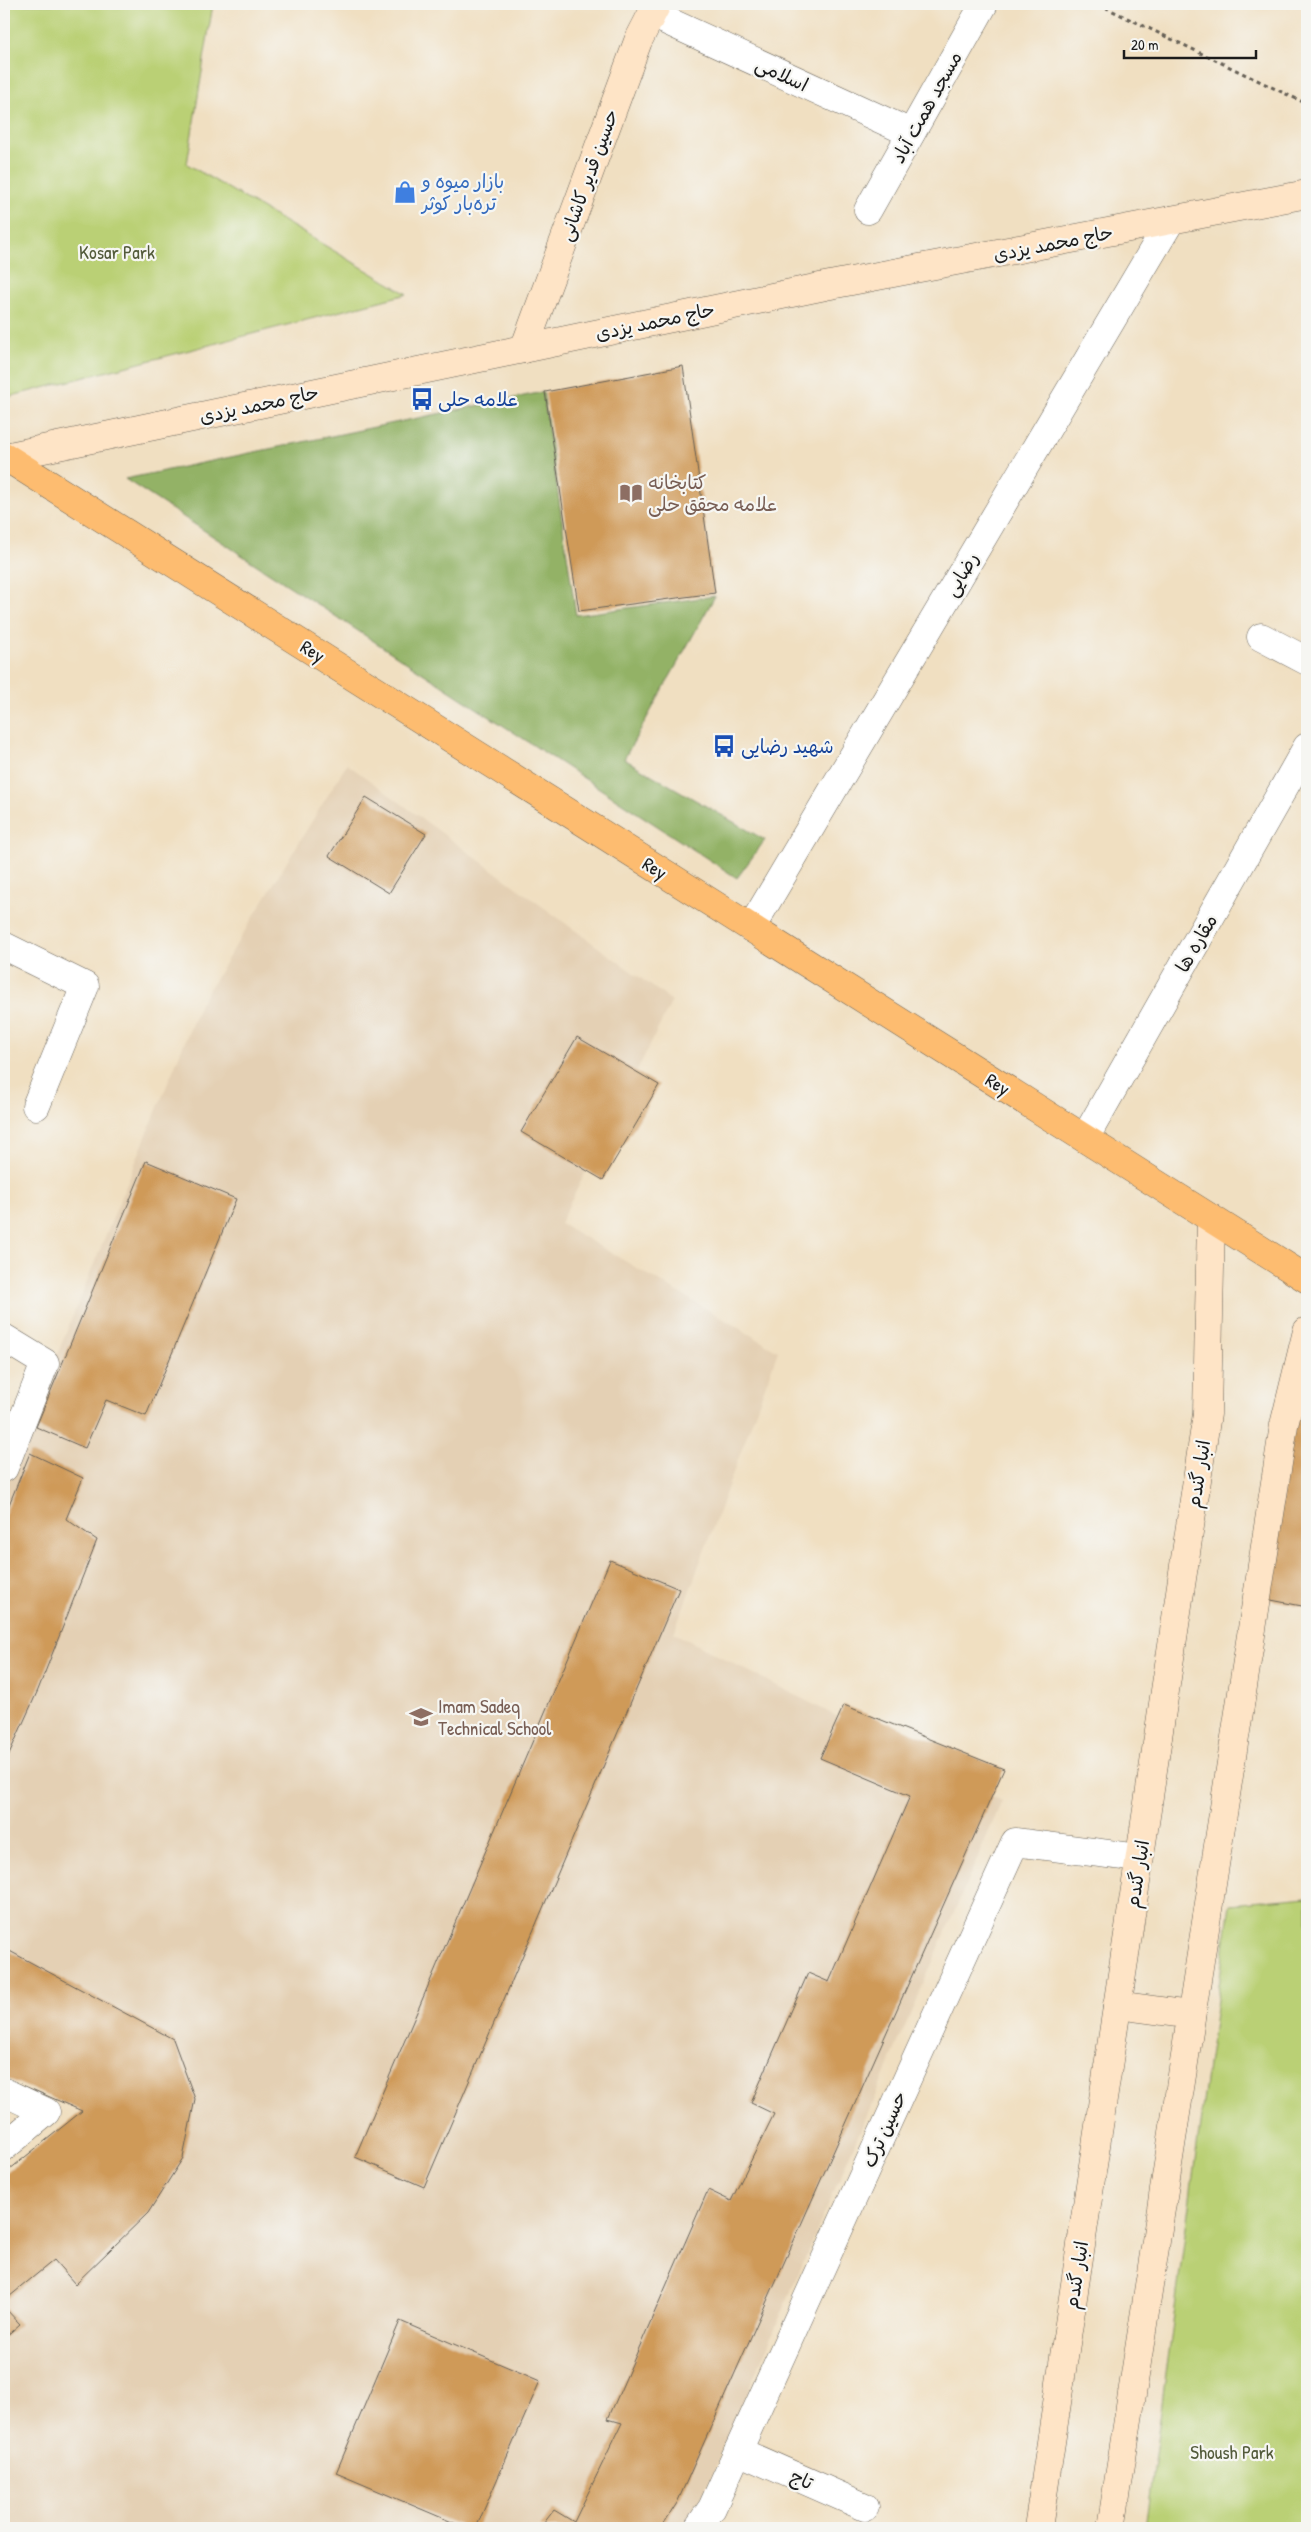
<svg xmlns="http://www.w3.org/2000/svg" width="1311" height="2532" font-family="'Patrick Hand','Playpen Sans Arabic',sans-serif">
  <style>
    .built { fill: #e4d0b4 }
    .green { fill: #bad075; stroke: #6b7648 }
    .forest { fill: #93b266; stroke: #586741 }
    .building { fill: #cf9a59 }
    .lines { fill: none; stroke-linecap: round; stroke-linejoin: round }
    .street-casing { stroke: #666056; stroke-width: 29 }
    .secondary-casing { stroke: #666056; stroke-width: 29 }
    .primary-casing { stroke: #666056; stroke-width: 29 }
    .path { stroke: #666056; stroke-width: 3; stroke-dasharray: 4 4; stroke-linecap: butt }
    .street { stroke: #fff; stroke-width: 28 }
    .secondary { stroke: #fee4c6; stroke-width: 28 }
    .primary { stroke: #fdbc70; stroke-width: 28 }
    .labels { text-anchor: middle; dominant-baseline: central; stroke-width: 4.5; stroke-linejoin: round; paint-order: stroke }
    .street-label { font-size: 19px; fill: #1c1c1c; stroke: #f6f6f2 }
    .shop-label { font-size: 19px; fill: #366cbe; stroke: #f6f6f2; text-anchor: start }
    .park-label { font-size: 19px; fill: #535b3b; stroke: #f6f6f2 }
    .transit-label { font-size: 19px; fill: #164399; stroke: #f6f6f2; text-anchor: start }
    .education-label { font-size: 19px; fill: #785e54; stroke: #f6f6f2; text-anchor: start }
  </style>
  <rect width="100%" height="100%" fill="#f6f6f2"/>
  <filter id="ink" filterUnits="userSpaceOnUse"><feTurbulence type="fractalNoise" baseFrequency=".02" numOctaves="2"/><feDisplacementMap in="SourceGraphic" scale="10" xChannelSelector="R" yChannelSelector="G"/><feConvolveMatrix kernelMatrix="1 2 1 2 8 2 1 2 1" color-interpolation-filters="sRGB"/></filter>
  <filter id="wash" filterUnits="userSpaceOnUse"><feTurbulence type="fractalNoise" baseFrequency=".0096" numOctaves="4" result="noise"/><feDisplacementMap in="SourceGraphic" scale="20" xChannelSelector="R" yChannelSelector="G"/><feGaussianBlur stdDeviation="1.12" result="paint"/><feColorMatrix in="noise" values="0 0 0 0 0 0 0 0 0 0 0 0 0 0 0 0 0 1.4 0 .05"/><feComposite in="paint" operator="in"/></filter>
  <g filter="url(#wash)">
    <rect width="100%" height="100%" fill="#f0dfc1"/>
    <polygon class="built" points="347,764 672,1001 560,1223 778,1351 674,1633 1002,1801 702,2498 679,2528 4,2528 4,2176 82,2111 4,2076 4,1485 200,1004"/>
    <g class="green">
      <polygon points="4,4 213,4 187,164 407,294 4,398"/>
      <polygon points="1307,1897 1307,2528 1145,2528 1230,1904"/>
    </g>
    <polygon class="forest" points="543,392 576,615 715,596 624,759 765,840 737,878 125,479"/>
    <g id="blocks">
      <g class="building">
        <polygon points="683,366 715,593 579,611 545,392"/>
        <polygon points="366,797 426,834 389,893 329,856"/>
        <polygon points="577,1037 659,1085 603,1180 521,1132"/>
        <polygon points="146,1161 236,1199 146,1416 106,1400 85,1448 36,1427"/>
        <polygon points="1307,1374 1307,1607 1266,1599 1293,1428"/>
        <polygon points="30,1453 83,1478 66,1519 97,1540 38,1690 4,1765 4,1517"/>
        <polygon points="610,1560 679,1589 424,2187 355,2157"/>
        <polygon points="844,1705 1004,1769 677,2503 661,2528 540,2528 554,2510 574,2522 622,2423 608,2419 708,2190 731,2201 774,2114 751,2103 808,1973 829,1982 910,1796 820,1758"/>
        <polygon points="4,1948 173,2039 195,2099 183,2158 148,2213 75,2284 54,2260 4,2301 4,2174 82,2111 4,2077"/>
        <polygon points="4,2307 20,2324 4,2338"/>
        <polygon points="400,2321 540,2381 476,2528 466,2528 336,2473"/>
      </g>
    </g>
  </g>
  <g filter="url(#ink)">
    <use href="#blocks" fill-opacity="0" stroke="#666056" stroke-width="1"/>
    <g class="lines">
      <defs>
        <g id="street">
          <polyline points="652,14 911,133"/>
          <polyline points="868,210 984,4"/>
          <polyline points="1261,637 1307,661"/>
          <polyline points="751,928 1171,220"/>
          <polyline points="4,946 85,986 36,1106"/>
          <polyline points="1085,1138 1307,747"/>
          <polyline points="4,1338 45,1363 4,1468"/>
          <polyline points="4,2092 46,2112 4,2147"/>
          <polyline points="738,2451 865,2507"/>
          <polyline points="698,2528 712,2508 1015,1842 1139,1858"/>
        </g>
        <g id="secondary">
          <polyline points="524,349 638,41 657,4"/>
          <polyline points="5,457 825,286 1307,194"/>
          <polyline points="1117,2005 1191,2015"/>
          <polyline points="1038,2528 1207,1414 1211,1218"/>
          <polyline points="1111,2528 1284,1425 1307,1331"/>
        </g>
        <polyline id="primary" points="4,456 1307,1279"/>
      </defs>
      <use href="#street" class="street-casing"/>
      <use href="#secondary" class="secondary-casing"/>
      <use href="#primary" class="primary-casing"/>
      <g class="path">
        <polyline points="1098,4 1307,104"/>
        <polyline points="1307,2290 1303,2296 1307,2310"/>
      </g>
      <use href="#street" class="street"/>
      <use href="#secondary" class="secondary"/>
      <use href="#primary" class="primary"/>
    </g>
  </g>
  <defs>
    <symbol id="shop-bare" viewBox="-9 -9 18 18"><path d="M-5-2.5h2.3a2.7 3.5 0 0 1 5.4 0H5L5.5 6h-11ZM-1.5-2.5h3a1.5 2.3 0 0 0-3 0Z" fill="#3f7fe0" stroke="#f6f6f2" stroke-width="2.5" paint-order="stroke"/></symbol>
    <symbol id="bus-bare" viewBox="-9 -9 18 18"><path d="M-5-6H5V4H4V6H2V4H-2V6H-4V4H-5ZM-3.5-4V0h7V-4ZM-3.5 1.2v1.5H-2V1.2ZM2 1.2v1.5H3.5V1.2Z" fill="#1a4fb4" stroke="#f6f6f2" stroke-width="2.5" paint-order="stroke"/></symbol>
    <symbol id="library-bare" viewBox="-9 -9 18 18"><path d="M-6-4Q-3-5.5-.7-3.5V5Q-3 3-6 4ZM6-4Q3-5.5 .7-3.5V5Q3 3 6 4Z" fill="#8d6e63" stroke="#f6f6f2" stroke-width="2.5" paint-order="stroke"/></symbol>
    <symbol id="school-bare" viewBox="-9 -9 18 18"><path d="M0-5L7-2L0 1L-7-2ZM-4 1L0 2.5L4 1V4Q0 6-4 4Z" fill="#8d6e63" stroke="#f6f6f2" stroke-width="2.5" paint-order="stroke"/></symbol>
  </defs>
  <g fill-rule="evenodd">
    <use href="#shop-bare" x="389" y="176" width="32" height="32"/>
    <use href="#bus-bare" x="406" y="383" width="32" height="32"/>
    <use href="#library-bare" x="615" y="477" width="32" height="32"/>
    <use href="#bus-bare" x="708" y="730" width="32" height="32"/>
    <use href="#school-bare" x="405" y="1701" width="32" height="32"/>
  </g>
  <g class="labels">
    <g class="street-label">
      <text transform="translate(782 74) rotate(25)">اسلامی</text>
      <text transform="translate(926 107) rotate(-61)">مسجد همت آباد</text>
      <text transform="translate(588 175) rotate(-70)">حسین قدیر کاشانی</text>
      <text transform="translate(1053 243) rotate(-11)">حاج محمد یزدی</text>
      <text transform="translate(655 321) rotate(-12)">حاج محمد یزدی</text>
      <text transform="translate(259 404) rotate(-12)">حاج محمد یزدی</text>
      <text transform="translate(961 574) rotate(-59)">رضایی</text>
      <text transform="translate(313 651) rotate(32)">Rey</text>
      <text transform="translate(655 868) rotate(32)">Rey</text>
      <text transform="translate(1196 943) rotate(-60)">مقاره ها</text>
      <text transform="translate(998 1084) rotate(32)">Rey</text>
      <text transform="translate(1198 1474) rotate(-81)">انبار گندم</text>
      <text transform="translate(1137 1874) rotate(-81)">انبار گندم</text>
      <text transform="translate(884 2129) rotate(-66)">حسین ترک</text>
      <text transform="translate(1076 2275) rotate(-81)">انبار گندم</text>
      <text transform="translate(802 2479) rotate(24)">تاج</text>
    </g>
    <g class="shop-label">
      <text x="422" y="181">بازار میوه و<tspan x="422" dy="22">تره‌بار کوثر</tspan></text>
    </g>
    <g class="park-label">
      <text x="117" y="252">Kosar Park</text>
      <text x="1232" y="2452">Shoush Park</text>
    </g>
    <g class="transit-label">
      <text x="438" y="399">علامه حلی</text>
      <text x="741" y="746">شهید رضایی</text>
    </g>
    <g class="education-label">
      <text x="648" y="482">کتابخانه<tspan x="648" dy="22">علامه محقق حلی</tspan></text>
      <text x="438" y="1706">Imam Sadeq<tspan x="438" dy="22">Technical School</tspan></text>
    </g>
  </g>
  <rect width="1311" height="2532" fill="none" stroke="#f6f6f2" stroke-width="20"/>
  <path d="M1124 50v8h132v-8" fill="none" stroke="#1c1c1c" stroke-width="2.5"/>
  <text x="1131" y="50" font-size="15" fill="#1c1c1c" stroke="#f6f6f2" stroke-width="4" paint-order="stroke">20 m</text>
</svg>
